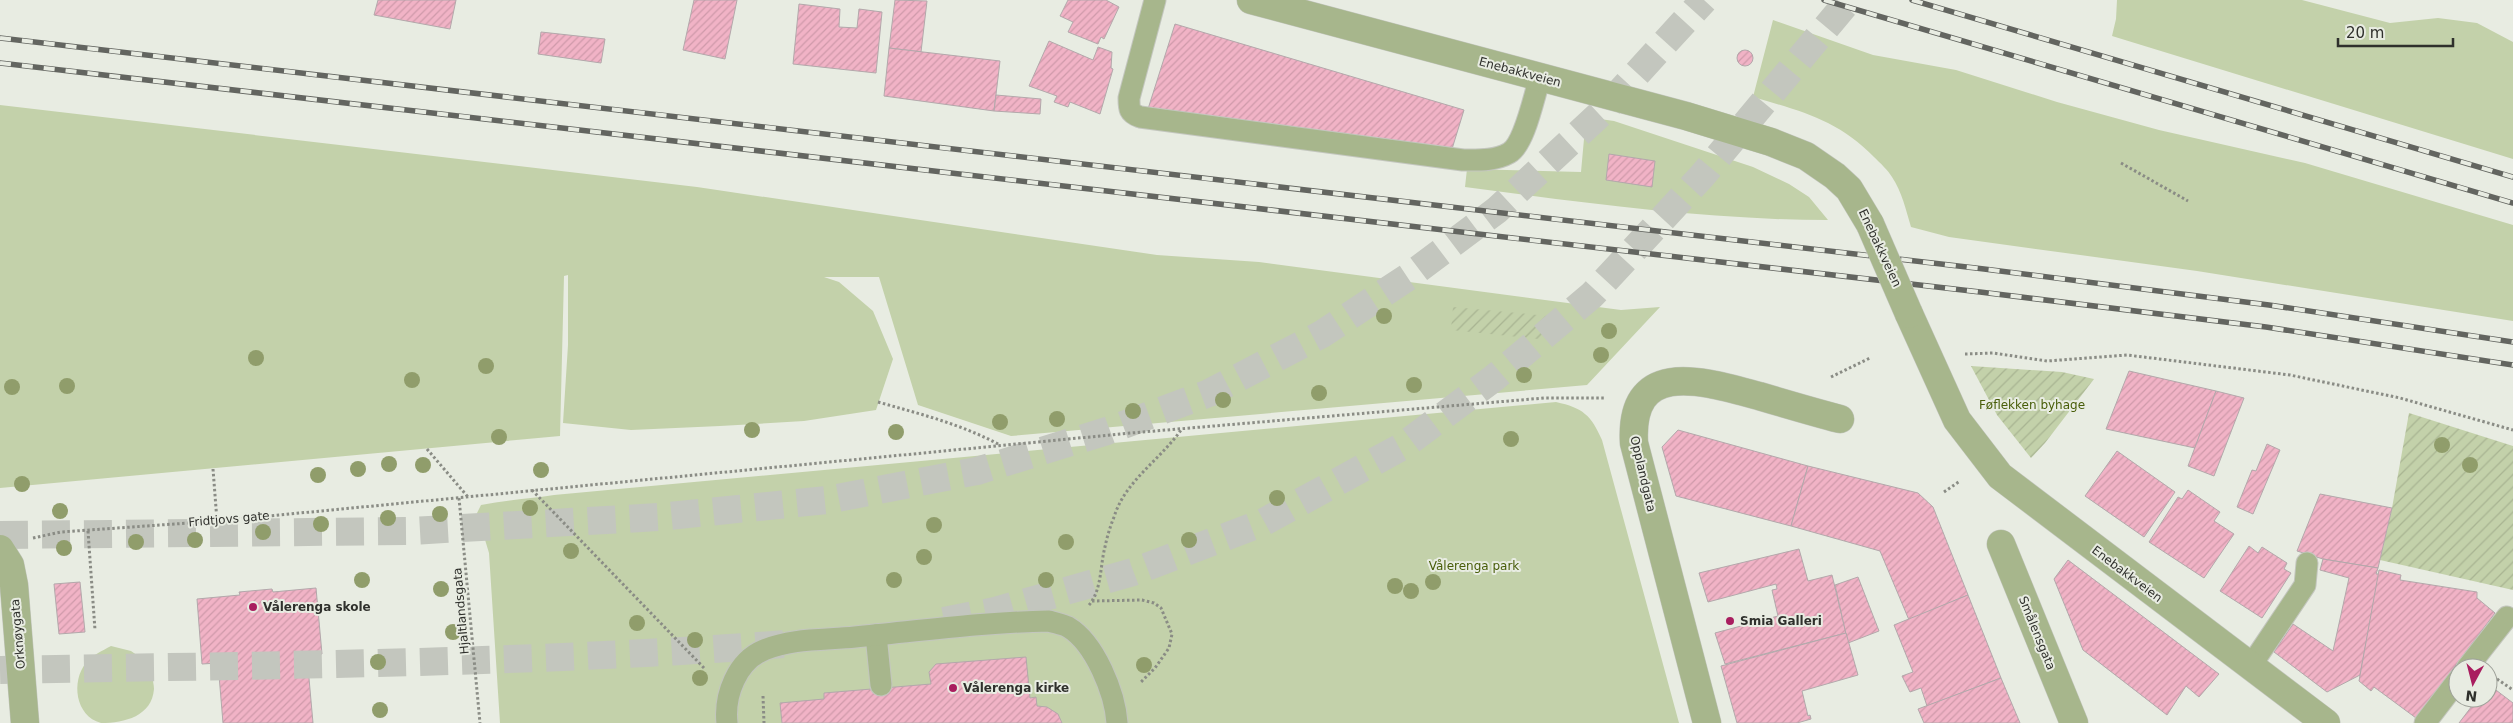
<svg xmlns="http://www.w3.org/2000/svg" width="2513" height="723" font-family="'DejaVu Sans',sans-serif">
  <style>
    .green { fill: #c3d1aa }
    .garden { fill: url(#garden-furrows) }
    .building { fill: url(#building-hatch); stroke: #b3a8ab }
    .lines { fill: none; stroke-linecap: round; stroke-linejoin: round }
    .trunk-tunnel { stroke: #c3c6be; stroke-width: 28; stroke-dasharray: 28 14; stroke-linecap: butt }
    .service-casing { stroke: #c3c6be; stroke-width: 23 }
    .minor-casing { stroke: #c3c6be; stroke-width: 29 }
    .path { stroke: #8a8c85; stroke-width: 3; stroke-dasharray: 2.5 2.5; stroke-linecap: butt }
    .service { stroke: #a7b68c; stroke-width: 21 }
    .minor { stroke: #a7b68c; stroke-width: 28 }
    .rail-casing { stroke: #636560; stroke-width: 5.5 }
    .rail { stroke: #e8ece2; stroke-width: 4; stroke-dasharray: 11; stroke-linecap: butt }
    .minor-bridge-casing { stroke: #c3c6be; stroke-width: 29; stroke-linecap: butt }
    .minor-bridge { stroke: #a7b68c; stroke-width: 28 }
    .tree { fill: #909d6b }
    .poi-dot { fill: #a91d5f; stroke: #e8ece2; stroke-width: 2 }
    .labels { text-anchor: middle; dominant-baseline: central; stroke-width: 4; stroke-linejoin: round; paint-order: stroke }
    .street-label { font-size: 12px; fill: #2f302c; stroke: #e8ece2 }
    .park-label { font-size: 12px; fill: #485d09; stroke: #e8ece2 }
    .poi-label { font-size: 12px; font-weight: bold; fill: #2f302c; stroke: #e8ece2; text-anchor: start }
  </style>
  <defs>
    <pattern id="garden-furrows" width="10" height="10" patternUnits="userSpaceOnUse" patternTransform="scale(1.25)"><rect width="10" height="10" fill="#c3d1aa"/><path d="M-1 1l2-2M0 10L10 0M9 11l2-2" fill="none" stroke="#a8b492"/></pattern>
    <pattern id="building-hatch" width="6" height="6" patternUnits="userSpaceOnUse" patternTransform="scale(1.25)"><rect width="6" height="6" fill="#f1b3c6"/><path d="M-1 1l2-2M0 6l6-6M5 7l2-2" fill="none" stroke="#cf9aaa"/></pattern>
  </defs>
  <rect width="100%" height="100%" fill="#e8ece2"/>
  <g class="green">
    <polygon points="2117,0 2302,0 2390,23 2438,18 2477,23 2513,42 2513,159 2112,36 2116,19"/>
    <path d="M 1773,20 L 1873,55 L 1956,70 L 2057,102 L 2159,130 L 2305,163 L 2513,225 L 2513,321 L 2197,271 L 1949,237 L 1911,227 C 1906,210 1902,192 1892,177 C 1888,170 1880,163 1874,157 C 1838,120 1801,111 1753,97 Z"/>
    <polygon points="0,105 697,187 1157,255 1259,262 1621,310 1660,307 1587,385 1011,436 918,405 879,277 824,277 839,282 873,311 893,359 876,410 804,421 720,426 631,430 563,423 568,345 568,275 564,276 560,436 0,488"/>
    <path d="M 1586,117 L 1614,121 L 1753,167 L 1789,184 L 1809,197 L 1828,220 C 1707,220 1585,203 1465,187 L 1467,169 L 1581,172 Z"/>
    <path d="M 1556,402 C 1583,408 1591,415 1602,440 L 1679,723 L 500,723 L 489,553 L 477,513 L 481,505 C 505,500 529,499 554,495 Z"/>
    <path d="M 111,646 L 131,651 L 148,663 C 150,671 154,681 154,689 C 152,716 125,723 101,723 C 75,716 71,681 86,663 C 92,655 102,651 111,646 Z"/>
  </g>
  <g class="garden">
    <polygon points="1453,307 1560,317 1558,341 1451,330"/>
    <polygon points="1971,366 2062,372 2094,379 2045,443 2031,458 1997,415"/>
    <polygon points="2409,413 2513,446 2513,590 2380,560 2392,508"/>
  </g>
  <g class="building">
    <polygon points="378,0 456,0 450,29 374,15"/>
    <polygon points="694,0 737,0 725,59 683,50"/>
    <polygon points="895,0 927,1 921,52 889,48"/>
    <polygon points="1068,0 1106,0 1119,7 1104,39 1101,37 1098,44 1068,32 1073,22 1060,16"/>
    <polygon points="799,4 840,9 839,27 857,28 859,9 882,12 876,73 793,64"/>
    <polygon points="1175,24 1464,110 1452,149 1148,109"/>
    <polygon points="541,32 605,39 601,63 538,54"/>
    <polygon points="1049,41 1093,60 1098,47 1112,52 1111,68 1113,69 1100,114 1070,102 1068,107 1054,102 1057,96 1029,86"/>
    <polygon points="889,48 1000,61 994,111 884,96"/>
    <circle cx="1745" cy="58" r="8"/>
    <polygon points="996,95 1041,99 1040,114 994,111"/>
    <polygon points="1609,154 1655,161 1652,187 1606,180"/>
    <polygon points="2129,371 2216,391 2195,448 2106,429"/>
    <polygon points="2216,391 2244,398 2214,476 2188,466"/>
    <polygon points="1678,430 1808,466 1791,526 1676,496 1662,447"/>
    <polygon points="2267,444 2280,450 2253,514 2237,507 2252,470 2256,471"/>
    <polygon points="2117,451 2175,492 2144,537 2085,496"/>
    <polygon points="1808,466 1918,493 1933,507 1968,595 1909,620 1880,551 1791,526"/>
    <polygon points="2188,490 2220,512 2214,521 2234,534 2204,578 2149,542 2178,497 2182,499"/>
    <polygon points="2320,494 2392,508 2378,568 2323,559 2297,551"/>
    <polygon points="2249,546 2258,553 2262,547 2287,563 2284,569 2291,573 2262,618 2220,591"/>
    <polygon points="1799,549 1808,581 1832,575 1846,633 1725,664 1715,633 1778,616 1772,590 1777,589 1776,584 1708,602 1699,573"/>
    <polygon points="2323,559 2378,568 2376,574 2379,574 2360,675 2327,692 2274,652 2293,624 2333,651 2349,578 2320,570"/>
    <polygon points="2068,560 2219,674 2199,697 2186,686 2167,715 2083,650 2054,579"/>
    <polygon points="2379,570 2401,575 2400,580 2477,592 2477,598 2495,613 2416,718 2374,687 2371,691 2359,681"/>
    <polygon points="1858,577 1879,631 1848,643 1835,585"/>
    <polygon points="80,582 85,632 59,634 54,584"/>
    <polygon points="316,588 322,654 307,656 313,723 223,723 218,663 202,664 197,599 240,595 239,592 272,589 273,592"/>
    <polygon points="1968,595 2001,678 1927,706 1921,688 1910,692 1902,676 1913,672 1894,625"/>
    <polygon points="1846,633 1858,675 1802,691 1808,716 1810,715 1811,719 1797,723 1737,723 1721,666"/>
    <polygon points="1026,657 1030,698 1036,697 1037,706 1047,707 1058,714 1062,723 782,723 780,703 824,699 824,693 931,684 929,672 936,664"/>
    <polygon points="2001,678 2020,723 1924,723 1918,709"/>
    <polygon points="2488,684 2513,703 2513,723 2459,723 2478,698 2488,698"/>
  </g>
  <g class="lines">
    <g class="trunk-tunnel">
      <polyline points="0,535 410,531 659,517 827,500 977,471 1107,431 1209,393 1322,334 1408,277 1497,210 1600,114 1704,0"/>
      <polyline points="944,621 995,611 1133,572 1262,523 1403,446 1494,378 1592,295 1702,176 1849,0"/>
      <path d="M 0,670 C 262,665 524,664 785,644"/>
    </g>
    <defs>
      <g id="service">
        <path d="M 1155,0 L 1129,98 C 1129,109 1129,113 1140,117 L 1463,160 C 1478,160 1495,161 1509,153 C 1525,144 1534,95 1540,78"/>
        <polyline points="876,635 881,685"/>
        <polyline points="2250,667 2305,585 2307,563"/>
        <polyline points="2467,668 2507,617"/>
        <path d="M 727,723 C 724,695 737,661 764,650 C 791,638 826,640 855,637 C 919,631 984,622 1049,621 C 1055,623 1062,624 1068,627 C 1095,643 1115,693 1117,723"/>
        <polyline points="2425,723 2458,680"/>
      </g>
      <g id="minor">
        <polyline points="1251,0 1686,116 1771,142 1806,156 1835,176 1849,189 1870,224"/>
        <polyline points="1909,314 1957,420 2000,476 2326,723"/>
        <polyline points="2001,544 2074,723"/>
        <polyline points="0,549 10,565 14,585 25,723"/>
        <path d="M 1707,723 L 1634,443 C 1629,356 1706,382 1759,396 C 1786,404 1813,412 1840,419"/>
      </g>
    </defs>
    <use href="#service" class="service-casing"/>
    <use href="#minor" class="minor-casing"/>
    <g class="path">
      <polyline points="2121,163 2188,201"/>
      <polyline points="1965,354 1993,353 2047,361 2127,355 2290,375 2400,398 2513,430"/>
      <polyline points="1831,377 1870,358"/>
      <path d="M 878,402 C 920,414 961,424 1000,445"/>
      <polyline points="427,449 468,497"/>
      <polyline points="213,469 217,521"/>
      <polyline points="532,490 705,669"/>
      <polyline points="1944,492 1960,481"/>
      <polyline points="459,498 480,723"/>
      <polyline points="88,531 95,630"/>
      <polyline points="33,538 61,532 217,521 1131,433 1544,398 1605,398"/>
      <polyline points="1092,601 1142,600 1154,603 1161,608 1172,634 1169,648 1155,668 1140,683"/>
      <path d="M 1089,605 C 1102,590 1100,565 1105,547 C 1107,537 1110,527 1114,517 C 1125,481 1160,460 1181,430"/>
      <polyline points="2497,679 2513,690"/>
      <polyline points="763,696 764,723"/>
    </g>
    <use href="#service" class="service"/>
    <use href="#minor" class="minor"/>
    <defs>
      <g id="rail">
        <polyline points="1824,0 2513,203"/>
        <polyline points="1912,0 2513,177"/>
        <polyline points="0,38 1984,269 2269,305 2513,342"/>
        <polyline points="0,63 1980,292 2266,327 2513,365"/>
      </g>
    </defs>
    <use href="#rail" class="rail-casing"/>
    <use href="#rail" class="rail"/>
    <defs>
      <polyline id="minor-bridge" points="1870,224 1909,314"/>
    </defs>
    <use href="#minor-bridge" class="minor-bridge-casing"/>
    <use href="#minor-bridge" class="minor-bridge"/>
  </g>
  <g class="tree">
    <circle cx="1384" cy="316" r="8"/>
    <circle cx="1609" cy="331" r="8"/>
    <circle cx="1601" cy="355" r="8"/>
    <circle cx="256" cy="358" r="8"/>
    <circle cx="486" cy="366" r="8"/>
    <circle cx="1524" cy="375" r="8"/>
    <circle cx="412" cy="380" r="8"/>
    <circle cx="1414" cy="385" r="8"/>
    <circle cx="67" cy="386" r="8"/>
    <circle cx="12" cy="387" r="8"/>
    <circle cx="1319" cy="393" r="8"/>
    <circle cx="1223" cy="400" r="8"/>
    <circle cx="1133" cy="411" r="8"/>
    <circle cx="1057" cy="419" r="8"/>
    <circle cx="1000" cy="422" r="8"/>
    <circle cx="752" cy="430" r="8"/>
    <circle cx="896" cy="432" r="8"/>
    <circle cx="499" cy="437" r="8"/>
    <circle cx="1511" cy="439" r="8"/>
    <circle cx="2442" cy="445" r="8"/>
    <circle cx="389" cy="464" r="8"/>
    <circle cx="423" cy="465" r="8"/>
    <circle cx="2470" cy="465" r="8"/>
    <circle cx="358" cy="469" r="8"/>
    <circle cx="541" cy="470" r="8"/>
    <circle cx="318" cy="475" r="8"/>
    <circle cx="22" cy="484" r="8"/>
    <circle cx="1277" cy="498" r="8"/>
    <circle cx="530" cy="508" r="8"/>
    <circle cx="60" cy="511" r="8"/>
    <circle cx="440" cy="514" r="8"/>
    <circle cx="388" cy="518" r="8"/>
    <circle cx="321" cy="524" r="8"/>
    <circle cx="934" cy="525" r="8"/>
    <circle cx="263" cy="532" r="8"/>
    <circle cx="195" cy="540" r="8"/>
    <circle cx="1189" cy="540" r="8"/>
    <circle cx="136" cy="542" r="8"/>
    <circle cx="1066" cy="542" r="8"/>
    <circle cx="64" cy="548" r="8"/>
    <circle cx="571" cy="551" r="8"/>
    <circle cx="924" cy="557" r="8"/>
    <circle cx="362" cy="580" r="8"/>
    <circle cx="894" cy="580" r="8"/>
    <circle cx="1046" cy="580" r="8"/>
    <circle cx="1433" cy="582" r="8"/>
    <circle cx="1395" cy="586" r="8"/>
    <circle cx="441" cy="589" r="8"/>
    <circle cx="1411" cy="591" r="8"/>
    <circle cx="637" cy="623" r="8"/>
    <circle cx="453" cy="632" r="8"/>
    <circle cx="695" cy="640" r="8"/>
    <circle cx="378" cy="662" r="8"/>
    <circle cx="1144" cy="665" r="8"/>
    <circle cx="700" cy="678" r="8"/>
    <circle cx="380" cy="710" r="8"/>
  </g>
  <g class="poi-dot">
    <circle cx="253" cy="607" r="5"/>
    <circle cx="1730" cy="621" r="5"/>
    <circle cx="953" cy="688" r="5"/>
  </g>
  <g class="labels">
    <g class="street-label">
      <text transform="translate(1520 72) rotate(15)">Enebakkveien</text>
      <text transform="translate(1880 248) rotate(65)">Enebakkveien</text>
      <text transform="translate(1643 474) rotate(77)">Opplandgata</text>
      <text transform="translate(229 519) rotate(-5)">Fridtjovs gate</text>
      <text transform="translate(2127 574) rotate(37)">Enebakkveien</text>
      <text transform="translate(461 611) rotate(-95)">Hjaltlandsgata</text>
      <text transform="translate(2037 633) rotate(68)">Smålensgata</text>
      <text transform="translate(18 634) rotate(-95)">Orknøygata</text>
    </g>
    <g class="park-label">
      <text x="2032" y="405">Føflekken byhage</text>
      <text x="1474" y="566">Vålerenga park</text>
    </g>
    <g class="poi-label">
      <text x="263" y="607">Vålerenga skole</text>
      <text x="1740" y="621">Smia Galleri</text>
      <text x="963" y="688">Vålerenga kirke</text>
    </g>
  </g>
  <g transform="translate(2473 683) rotate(187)"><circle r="24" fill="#e8ece2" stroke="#9ea199"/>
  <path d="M0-4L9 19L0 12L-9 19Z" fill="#a91d5f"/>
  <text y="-8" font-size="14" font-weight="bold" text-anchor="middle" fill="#2f302c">N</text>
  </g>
  <path d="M2338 38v8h115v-8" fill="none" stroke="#2f302c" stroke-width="2.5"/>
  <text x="2346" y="38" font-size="15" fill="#2f302c" stroke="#e8ece2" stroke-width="4" paint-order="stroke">20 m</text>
</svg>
